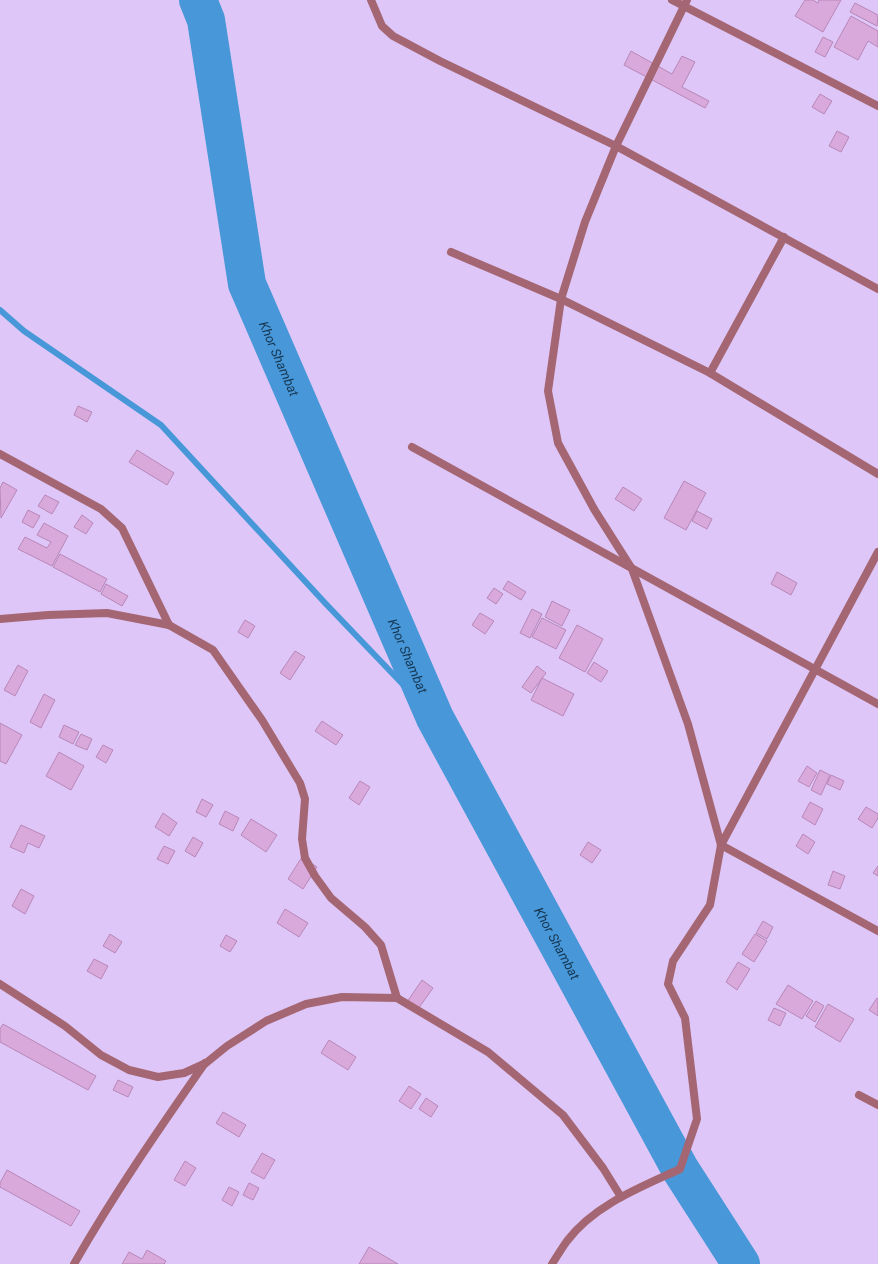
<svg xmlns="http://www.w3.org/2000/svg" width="878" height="1264" font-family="Roboto,sans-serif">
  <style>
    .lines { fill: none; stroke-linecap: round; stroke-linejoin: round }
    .stream { stroke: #4897d8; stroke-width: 6 }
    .river { stroke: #4897d8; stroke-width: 38 }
    .building { fill: #daa9db; stroke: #b787b8 }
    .street { stroke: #a56673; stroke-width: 8 }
    .labels { text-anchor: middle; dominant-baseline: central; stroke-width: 3; stroke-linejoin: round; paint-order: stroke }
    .water-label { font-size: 13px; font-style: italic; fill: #153651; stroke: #f6f0fd }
  </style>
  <rect width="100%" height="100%" fill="#dec7f8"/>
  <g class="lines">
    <polyline class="stream" points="0,310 24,331 161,425 326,604 435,718"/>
    <path class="river" id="s1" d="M 198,0 L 206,20 L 247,284 L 435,718 L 680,1169 L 741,1264"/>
  </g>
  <g class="building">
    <polygon points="805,0 813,0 818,3 819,0 841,0 823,32 795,16"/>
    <polygon points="855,3 878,15 877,26 850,12"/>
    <polygon points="851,16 878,31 878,47 868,41 858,60 834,47"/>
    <polygon points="823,37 833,42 825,57 815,52"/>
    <polygon points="631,51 672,74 682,56 695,62 682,87 709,101 705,108 624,65"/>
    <polygon points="820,94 832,101 824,114 812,107"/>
    <polygon points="837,131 849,137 841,152 829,146"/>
    <polygon points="78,406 92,412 87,422 74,415"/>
    <polygon points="137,450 174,473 167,485 129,462"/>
    <polygon points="684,481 706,493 686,530 664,518"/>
    <polygon points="3,482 17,490 1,518 0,488"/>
    <polygon points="623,487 642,499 634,511 615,499"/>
    <polygon points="45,495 59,502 52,514 38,506"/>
    <polygon points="28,510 40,516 33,528 22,522"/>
    <polygon points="697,511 712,519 707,529 692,521"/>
    <polygon points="82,515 93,523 86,534 74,527"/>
    <polygon points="44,523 68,536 52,566 18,549 25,537 47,548 51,542 37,535"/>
    <polygon points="60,554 107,579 100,592 53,567"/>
    <polygon points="777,572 797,583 791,595 771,584"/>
    <polygon points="508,581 526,592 521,600 503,589"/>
    <polygon points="106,584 128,596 122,606 101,594"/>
    <polygon points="494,588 503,594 496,604 487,598"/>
    <polygon points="552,601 570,610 562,626 545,617"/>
    <polygon points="532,609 542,614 530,638 520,633"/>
    <polygon points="480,613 494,621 485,634 472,625"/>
    <polygon points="542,618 566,630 556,649 532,637"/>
    <polygon points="245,620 255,626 248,638 238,632"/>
    <polygon points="577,625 603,639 585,672 559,658"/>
    <polygon points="295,651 305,657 290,680 280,673"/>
    <polygon points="594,662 608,671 601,682 587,673"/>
    <polygon points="18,665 28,671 15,696 4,690"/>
    <polygon points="537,666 546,673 531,693 522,687"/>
    <polygon points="542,678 574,694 563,716 531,700"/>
    <polygon points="44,694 55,700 41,728 30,722"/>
    <polygon points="322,721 343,735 336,745 315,731"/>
    <polygon points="0,723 22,735 6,764 0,761"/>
    <polygon points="64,725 79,732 73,744 59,737"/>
    <polygon points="81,734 92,739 87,750 75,745"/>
    <polygon points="103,745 113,750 106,763 96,757"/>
    <polygon points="59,752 84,766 71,790 46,776"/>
    <polygon points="807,766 817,773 809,787 798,781"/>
    <polygon points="820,770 830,775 821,795 811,790"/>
    <polygon points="831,775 844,781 840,790 827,784"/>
    <polygon points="360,781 370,787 359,805 349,798"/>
    <polygon points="202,799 213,805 206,817 196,812"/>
    <polygon points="810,802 823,809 815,825 802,817"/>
    <polygon points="866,807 878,814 878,818 872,828 858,819"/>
    <polygon points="225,811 239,818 233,831 219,824"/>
    <polygon points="163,813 177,823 169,836 155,827"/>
    <polygon points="251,819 277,835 266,852 241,835"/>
    <polygon points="21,825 45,836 39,848 28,843 24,853 10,847"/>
    <polygon points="803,834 815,842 808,854 796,846"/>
    <polygon points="193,837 203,843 195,857 185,851"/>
    <polygon points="588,842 601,850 592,863 580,855"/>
    <polygon points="164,846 175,851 168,864 157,859"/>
    <polygon points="302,857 317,867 303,889 288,879"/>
    <polygon points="878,866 878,876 873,873"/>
    <polygon points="833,871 845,876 840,889 828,885"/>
    <polygon points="21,889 34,896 25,914 12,906"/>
    <polygon points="285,909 308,923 299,937 277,923"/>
    <polygon points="763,921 773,927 767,939 756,933"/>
    <polygon points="110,934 122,942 115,953 103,946"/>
    <polygon points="755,934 767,941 754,962 742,954"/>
    <polygon points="226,935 237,941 230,952 220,946"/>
    <polygon points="94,959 108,966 101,979 87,971"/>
    <polygon points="738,962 750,969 737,990 726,982"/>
    <polygon points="422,980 433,988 418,1009 407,1002"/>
    <polygon points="788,985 813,1001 802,1019 776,1004"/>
    <polygon points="877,998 878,999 878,1016 869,1010"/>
    <polygon points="816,1001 824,1006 815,1022 806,1016"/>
    <polygon points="828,1004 854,1019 840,1042 815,1027"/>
    <polygon points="774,1008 786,1013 780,1026 768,1020"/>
    <polygon points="3,1024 96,1076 88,1090 0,1042 0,1029"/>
    <polygon points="329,1040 356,1057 348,1070 321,1053"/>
    <polygon points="118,1080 133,1087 128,1097 113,1090"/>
    <polygon points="409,1086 421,1094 411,1109 399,1101"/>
    <polygon points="426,1098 438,1106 431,1117 419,1109"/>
    <polygon points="223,1112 246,1125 239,1137 216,1123"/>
    <polygon points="262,1153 275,1160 264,1179 251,1172"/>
    <polygon points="185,1161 196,1168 185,1186 174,1180"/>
    <polygon points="7,1170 80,1211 71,1226 0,1187 0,1183"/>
    <polygon points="249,1183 259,1188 253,1200 243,1195"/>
    <polygon points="229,1187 239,1192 232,1206 222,1200"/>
    <polygon points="369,1247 398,1264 359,1264"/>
    <polygon points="147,1250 166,1261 164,1264 122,1264 129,1252 142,1259"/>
  </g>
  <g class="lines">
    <g class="street">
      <polyline points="371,0 382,26 393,36 440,61 616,146 878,289"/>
      <polyline points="672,0 878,106"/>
      <polyline points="451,252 561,299 710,373 878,474"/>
      <polyline points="710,373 784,237"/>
      <polyline points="412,447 878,704"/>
      <polyline points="0,454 101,509 122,528 169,625"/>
      <polyline points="878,552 721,845 878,931"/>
      <polyline points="0,619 48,615 107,613 169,625 213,650 262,720 300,783 305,799 302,839 305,858 315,876 331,898 365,927 381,945 397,998"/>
      <polyline points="0,984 65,1026 101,1055 129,1070 158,1077 184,1073 206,1063 227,1046 266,1021 306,1004 342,997 397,998 488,1052 563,1115 603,1168 621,1197"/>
      <polyline points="859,1095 878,1105"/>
      <path d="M 74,1264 C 114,1194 159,1129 205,1063"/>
      <path d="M 552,1264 C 557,1256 562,1248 567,1241 C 594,1205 641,1187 680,1169 L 697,1119 L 685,1018 L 668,984 L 673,961 L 710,905 L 721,845 L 688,724 L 632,569 L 594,509 L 558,443 L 548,391 L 561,299 L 585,222 L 616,146 L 687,0"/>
    </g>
  </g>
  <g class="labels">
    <g class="water-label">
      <text stroke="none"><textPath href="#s1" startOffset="370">Khor Shambat</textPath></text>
      <text stroke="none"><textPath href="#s1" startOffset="694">Khor Shambat</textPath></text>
      <text stroke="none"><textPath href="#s1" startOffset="1018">Khor Shambat</textPath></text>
    </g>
  </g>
</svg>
